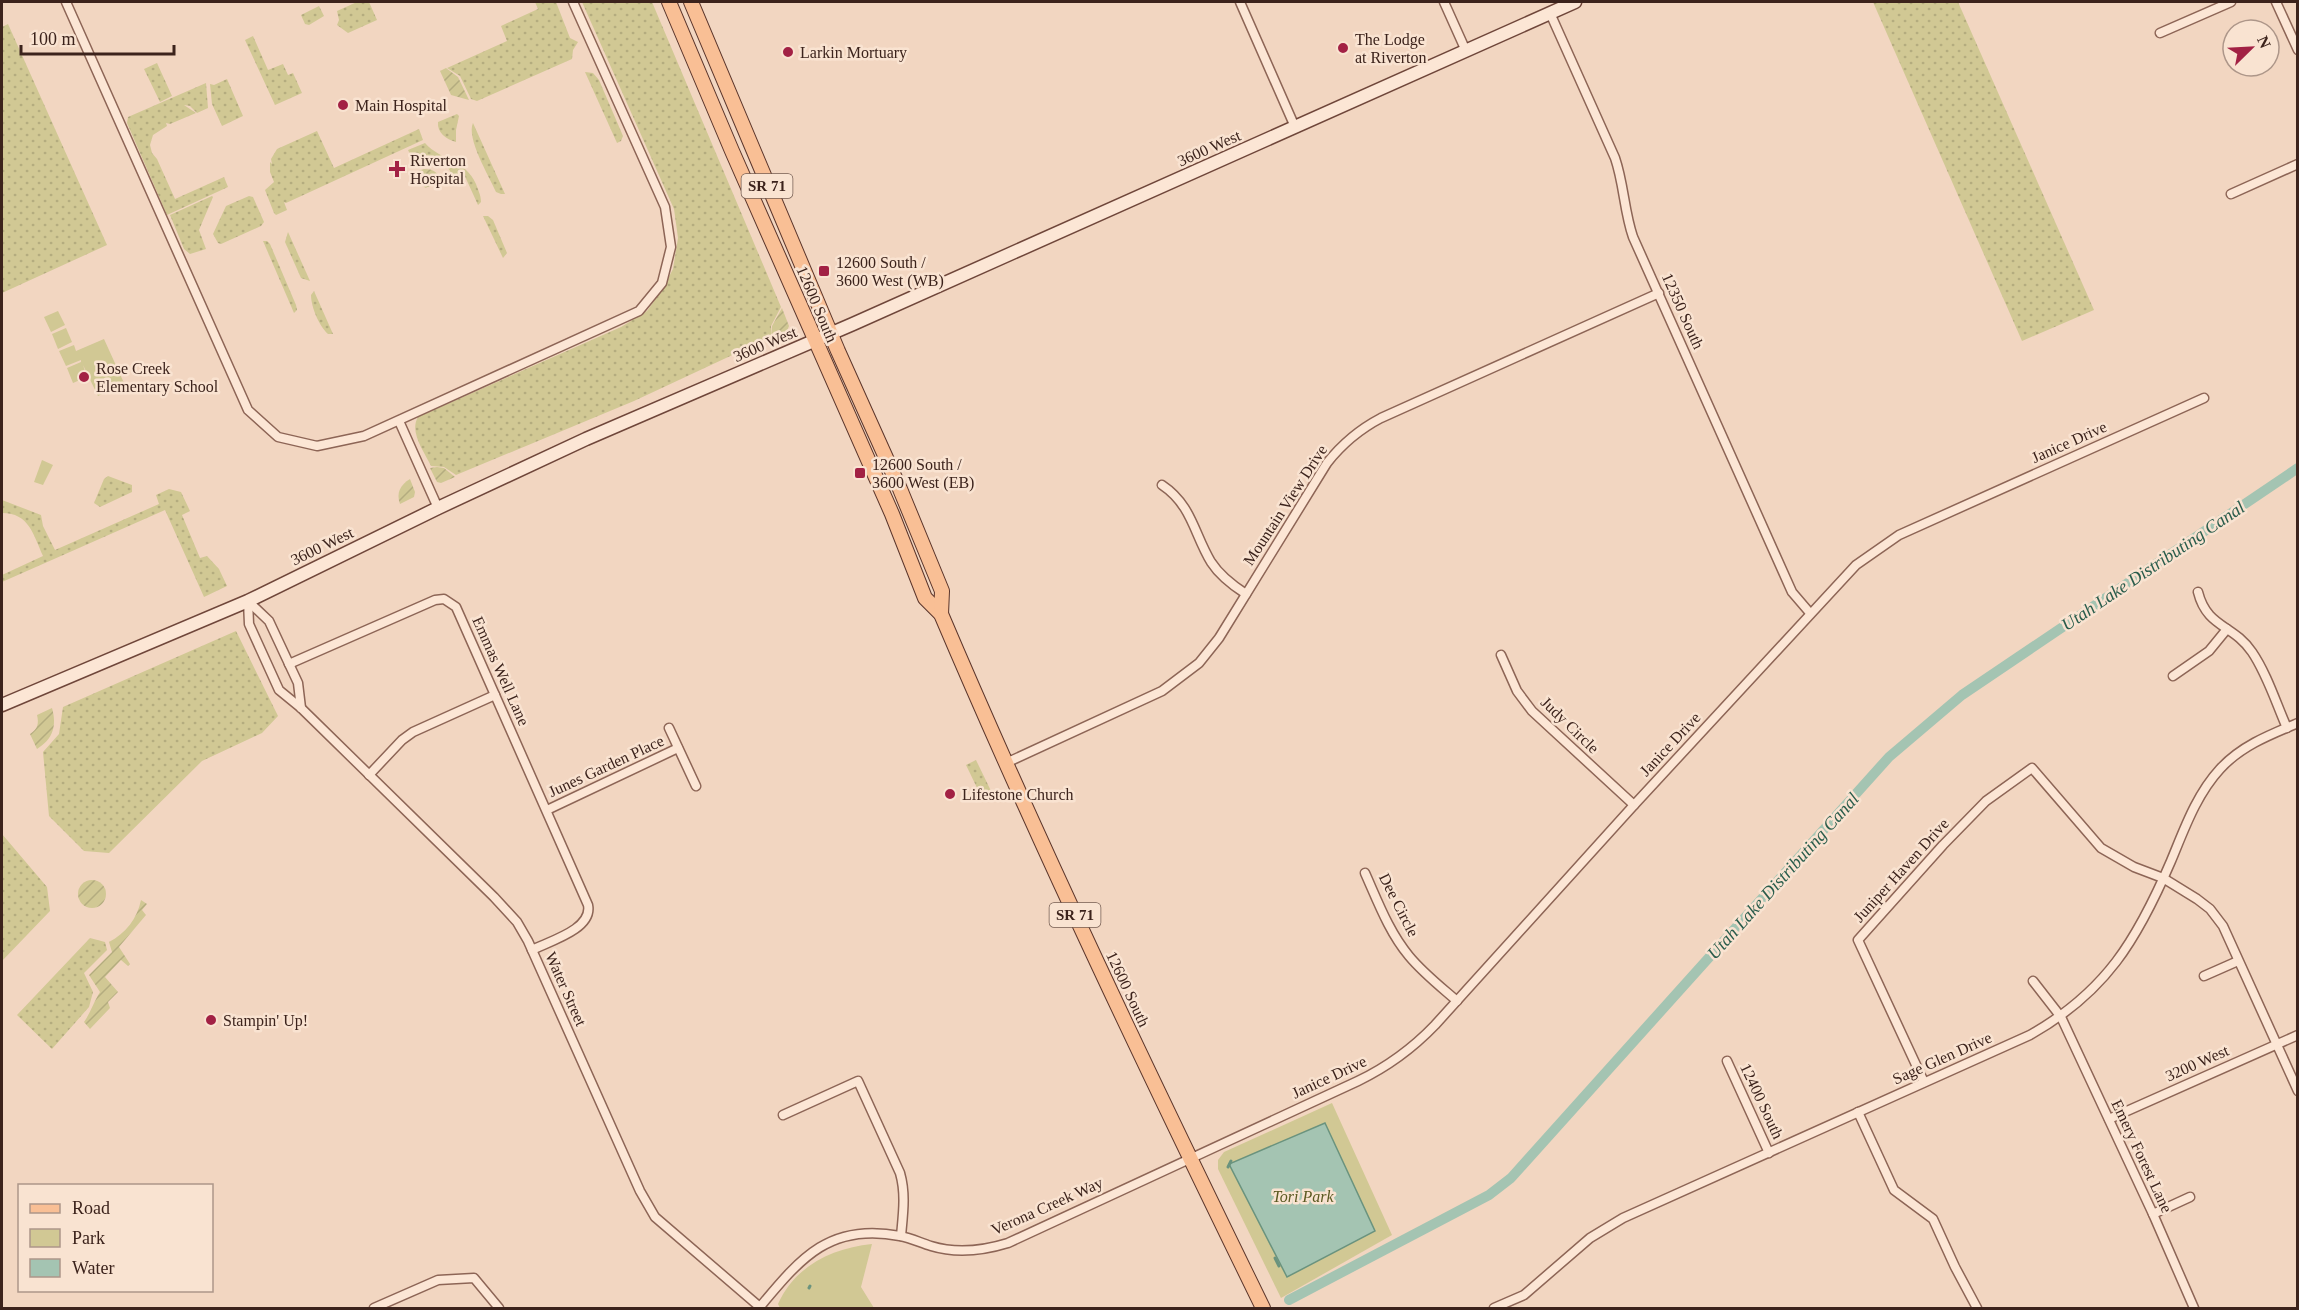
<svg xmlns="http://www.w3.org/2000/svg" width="2299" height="1310" font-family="Georgia,serif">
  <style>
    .grass { fill: url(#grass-dots) }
    .park { fill: #d1c894 }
    .garden { fill: url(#garden-furrows) }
    .water { fill: #a4c4b2; stroke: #6a937e; stroke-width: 1.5 }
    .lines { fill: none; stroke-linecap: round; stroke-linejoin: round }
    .stream { stroke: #6a937e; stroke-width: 3 }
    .canal { stroke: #a4c4b2; stroke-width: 10 }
    .street-casing { stroke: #8d6556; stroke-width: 11 }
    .secondary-casing { stroke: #6f463a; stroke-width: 15 }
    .primary-casing { stroke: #5b352b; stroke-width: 16 }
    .street { stroke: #fce6d5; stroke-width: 8 }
    .secondary { stroke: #fce6d5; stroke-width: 12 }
    .primary { stroke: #f9bf95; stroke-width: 14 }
    .poi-dot { fill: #a22144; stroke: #f9e3d1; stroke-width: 2 }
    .labels { text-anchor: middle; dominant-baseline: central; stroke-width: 5; stroke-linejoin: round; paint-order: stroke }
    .shield { fill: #f9e3d1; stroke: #755d52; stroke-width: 1.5 }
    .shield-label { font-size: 15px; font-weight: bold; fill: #3c231c }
    .poi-label { font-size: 16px; fill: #3c231c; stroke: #f9e3d1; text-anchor: start }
    .street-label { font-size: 16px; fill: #3c231c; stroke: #f9e3d1 }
    .park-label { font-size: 16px; font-style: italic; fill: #5a5921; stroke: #f9e3d1 }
    .water-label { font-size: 18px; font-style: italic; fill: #2a5d4c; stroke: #f9e3d1 }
  </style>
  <defs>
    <pattern id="grass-dots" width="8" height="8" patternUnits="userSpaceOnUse" patternTransform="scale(1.5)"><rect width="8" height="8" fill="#d1c894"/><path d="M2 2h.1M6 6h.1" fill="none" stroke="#b4ac7f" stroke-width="1.8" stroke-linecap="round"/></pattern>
    <pattern id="garden-furrows" width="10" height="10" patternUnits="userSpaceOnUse" patternTransform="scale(1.5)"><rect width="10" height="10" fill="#d1c894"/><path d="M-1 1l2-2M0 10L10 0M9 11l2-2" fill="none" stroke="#b4ac7f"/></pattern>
  </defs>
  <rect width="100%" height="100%" fill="#f2d6c1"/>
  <g class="grass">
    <polygon points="357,2 369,2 377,20 348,33 337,25 339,20 337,11"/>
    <polygon points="535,2 556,2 570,38 578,42 573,50 572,59 477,101 471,99 460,76 447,68 507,41 501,26 538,9"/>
    <path d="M 582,2 L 652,2 L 781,307 L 771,326 L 771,337 L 634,401 L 456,475 L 444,467 L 431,466 C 424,451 409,432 418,417 L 621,327 L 647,311 L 662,290 L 673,269 L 678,238 L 674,209 Z"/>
    <polygon points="1873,2 1958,2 2094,310 2022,341"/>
    <polygon points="319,6 324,16 309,25 305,24 301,15"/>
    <polygon points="8,24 107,245 2,293 2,27"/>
    <polygon points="253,36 268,70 283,64 288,75 293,73 302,93 275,105 245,40"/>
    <polygon points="157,63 172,96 160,102 144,69"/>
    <polygon points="585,72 593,73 599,80 623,136 621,141 617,143"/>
    <polygon points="227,79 243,116 222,126 212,104 210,84 214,85"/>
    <polygon points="206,83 208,108 197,113 190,106 184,105 196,113 170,124 166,123 167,126 153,135 150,145 152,153 157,159 175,199 224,177 228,187 167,215 127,123 128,117"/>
    <path d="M 457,114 L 459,116 L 456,130 L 456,142 C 446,139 437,133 438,122 Z"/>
    <path d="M 473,123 L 505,194 L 501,194 L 496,192 C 489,176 466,138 473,123 Z"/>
    <polygon points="419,129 423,140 286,203 284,202 287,210 276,215 274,213 265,190 274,182 270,172 270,162 272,164 271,159 277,149 317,131 334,168"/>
    <path d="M 425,143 C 441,161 465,159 476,184 C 478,190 481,195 481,202 L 478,205 L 463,172 L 453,176 C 441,155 435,153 412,158 L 408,150 Z"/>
    <polygon points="212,196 213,197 199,230 206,249 190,254 184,249 170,215"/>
    <polygon points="249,196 253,197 264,222 261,226 221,244 218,243 213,234 226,206"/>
    <polygon points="483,216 488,216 493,220 507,253 503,258"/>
    <polygon points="288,232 310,281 301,278 285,242"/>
    <polygon points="263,241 267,241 270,244 296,305 297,310 294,313"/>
    <path d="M 314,291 L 333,334 L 328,334 C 319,326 311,307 311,295 Z"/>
    <polygon points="108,476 132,485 132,492 100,507 94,503 104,479"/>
    <path d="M 169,489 L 181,492 L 190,511 L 182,515 L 200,558 L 207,556 L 219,569 L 227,586 L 204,597 L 165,510 L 2,582 L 2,575 L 43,556 C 33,534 29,513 2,513 L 2,500 L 41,515 L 43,526 L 55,550 L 159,504 L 156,495 Z"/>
    <polygon points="236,631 278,716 262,733 202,761 109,853 84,851 49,816 43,752 59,734 63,707"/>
    <polygon points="976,760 991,791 981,796 966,765"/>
    <polygon points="2,829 2,834 47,887 50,911 2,961"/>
    <polygon points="90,938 105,942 107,950 84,973 93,992 89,1007 52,1049 17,1015"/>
  </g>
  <g class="park">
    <polygon points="58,311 65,325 51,332 44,317"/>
    <polygon points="66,328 72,342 58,349 52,334"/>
    <polygon points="104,339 124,383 98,396 83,365 87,377 73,383 67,368 81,362 81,360 66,366 59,351 74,345 76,351"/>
    <polygon points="42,460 53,465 43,485 34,482"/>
    <polygon points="1332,1103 1392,1235 1281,1298 1218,1169 1218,1160 1224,1152"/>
    <path d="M 872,1244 L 861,1287 L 874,1308 L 780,1308 L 778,1304 C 795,1266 832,1248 872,1244 Z"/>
  </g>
  <g class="garden">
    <polygon points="446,68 458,77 469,100 451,95 440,71"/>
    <path d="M 424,169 C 434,169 437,172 442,181 L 425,188 L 418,171 Z"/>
    <polygon points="782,308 789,326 787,331 771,337 772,326"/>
    <polygon points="437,467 444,468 455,477 441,483 437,482 430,468"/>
    <path d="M 410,479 L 415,492 L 414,497 L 400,504 C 396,493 400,485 410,479 Z"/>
    <path d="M 52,708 C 57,726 53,739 37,749 L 30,734 C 38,729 39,723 37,715 Z"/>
    <circle cx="92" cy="894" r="14"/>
    <path d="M 141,900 L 147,904 L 142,910 L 146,915 L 119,947 L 130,964 L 128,966 L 121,960 L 105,977 L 118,992 L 108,1002 L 110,1008 L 90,1029 L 84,1022 C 91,1012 93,1003 100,992 L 89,975 L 112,952 L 109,942 C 126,933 137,919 141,900 Z"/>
  </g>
  <polygon class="water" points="1325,1123 1375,1231 1287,1277 1229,1164"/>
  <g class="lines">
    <g class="stream">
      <polyline points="1228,1167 1231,1161"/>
      <polyline points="1275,1258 1279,1266"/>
      <polyline points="809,1288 810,1286"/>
    </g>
    <polyline class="canal" points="1289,1300 1489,1195 1511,1178 1889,757 1962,695 2298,468"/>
    <defs>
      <g id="street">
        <polyline points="66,2 248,410 278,437 317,446 364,436 639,311 662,283 671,247 665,207 573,2"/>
        <polyline points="1240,2 1295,127"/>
        <polyline points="1444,2 1466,51"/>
        <polyline points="2276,2 2298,50"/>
        <path d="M 1550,13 L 1615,158 C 1624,184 1624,211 1633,237 L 1792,592 L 1810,613"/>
        <polyline points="2160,33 2231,2"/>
        <polyline points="2231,194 2298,164"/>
        <polyline points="399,421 438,508"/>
        <path d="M 1162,485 C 1192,505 1194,534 1211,562 C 1220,576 1232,585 1246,594"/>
        <path d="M 2198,592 C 2207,628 2233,624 2252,652 C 2267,674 2276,703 2287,728"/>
        <polyline points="248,601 249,624 279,690 301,708 494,897 517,922 528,941 640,1191 655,1217 761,1308"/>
        <polyline points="248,601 269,621 298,683 301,708"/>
        <polyline points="1501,655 1517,691 1532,711 1634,805"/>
        <path d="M 289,664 L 435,600 L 444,599 L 456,607 L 588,905 C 593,929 550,941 532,950"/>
        <polyline points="2173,676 2209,651 2227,629"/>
        <polyline points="669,728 696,786"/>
        <path d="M 1006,763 L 1162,691 L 1199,663 L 1219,638 L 1327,463 C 1342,444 1360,429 1381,418 L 1659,293"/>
        <polyline points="369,775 402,740 413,732 495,695"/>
        <polyline points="547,810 678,748"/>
        <path d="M 1365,873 C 1378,902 1389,932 1409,956 C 1423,973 1441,987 1457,1001"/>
        <polyline points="2204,976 2238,961"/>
        <polyline points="2033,981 2061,1017 2153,1214 2194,1308"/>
        <polyline points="1727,1061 1769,1153"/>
        <polyline points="1924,1082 1858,940 1943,845 1986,801 2032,768 2101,848 2134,867 2163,878 2197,899 2210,909 2223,926 2298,1091"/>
        <polyline points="1858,1112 1894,1190 1933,1219 1955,1267 1977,1308"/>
        <path d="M 783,1115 L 858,1081 L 900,1173 C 906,1194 903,1214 901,1236"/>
        <polyline points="2109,1119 2298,1035"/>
        <polyline points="2153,1214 2190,1197"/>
        <polyline points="374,1308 438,1280 474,1278 499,1308"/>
        <path d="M 759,1308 C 800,1259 829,1222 900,1236 C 911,1238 921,1243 931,1246 C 957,1254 982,1251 1008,1243 L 1358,1081 C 1387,1067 1412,1049 1435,1025 L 1634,805 L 1856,565 L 1899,535 L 2204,398"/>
        <path d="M 1494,1308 L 1524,1295 L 1590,1238 L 1623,1218 L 2030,1035 C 2106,992 2137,940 2171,861 C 2184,830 2196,795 2220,769 C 2241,746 2269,735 2298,723"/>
      </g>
      <polyline id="secondary" points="2,705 248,601 438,508 586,439 853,324 1575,2"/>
      <g id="primary">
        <path d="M 669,2 L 732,151 L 892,514 L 925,598 L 941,614 C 1041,849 1151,1079 1263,1308"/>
        <polyline points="691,2 838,351 900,489 942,591 941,614"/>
      </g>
    </defs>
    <use href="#street" class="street-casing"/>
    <use href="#secondary" class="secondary-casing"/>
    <use href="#primary" class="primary-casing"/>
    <use href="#street" class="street"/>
    <use href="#secondary" class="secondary"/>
    <use href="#primary" class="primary"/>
  </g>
  <g class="poi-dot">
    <circle cx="1343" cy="48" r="6"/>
    <circle cx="788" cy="52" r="6"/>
    <circle cx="343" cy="105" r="6"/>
    <path d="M394 160h6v6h6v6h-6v6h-6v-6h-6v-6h6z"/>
    <rect x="818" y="265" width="12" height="12" rx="3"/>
    <circle cx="84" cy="377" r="6"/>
    <rect x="854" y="467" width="12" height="12" rx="3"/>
    <circle cx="950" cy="794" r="6"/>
    <circle cx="211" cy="1020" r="6"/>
  </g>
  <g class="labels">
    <g class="shield">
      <rect x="741.5" y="174" width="51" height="24" rx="4.5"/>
      <rect x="1049.5" y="903" width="51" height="24" rx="4.5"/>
    </g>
    <g class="shield-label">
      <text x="767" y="186">SR 71</text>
      <text x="1075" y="915">SR 71</text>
    </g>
    <g class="poi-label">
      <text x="1355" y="39">The Lodge<tspan x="1355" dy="18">at Riverton</tspan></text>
      <text x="800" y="52">Larkin Mortuary</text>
      <text x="355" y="105">Main Hospital</text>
      <text x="410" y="160">Riverton<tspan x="410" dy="18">Hospital</tspan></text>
      <text x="836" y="262">12600 South /<tspan x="836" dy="18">3600 West (WB)</tspan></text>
      <text x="96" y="368">Rose Creek<tspan x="96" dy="18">Elementary School</tspan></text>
      <text x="872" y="464">12600 South /<tspan x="872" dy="18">3600 West (EB)</tspan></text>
      <text x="962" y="794">Lifestone Church</text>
      <text x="223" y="1020">Stampin' Up!</text>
    </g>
    <g class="street-label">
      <text transform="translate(1209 148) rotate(-24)">3600 West</text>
      <text transform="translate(817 304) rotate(67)">12600 South</text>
      <text transform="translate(1683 311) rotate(66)">12350 South</text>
      <text transform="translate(765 344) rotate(-23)">3600 West</text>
      <text transform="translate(2069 442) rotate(-24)">Janice Drive</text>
      <text transform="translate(1285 505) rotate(-57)">Mountain View Drive</text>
      <text transform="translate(322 546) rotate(-26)">3600 West</text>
      <text transform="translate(501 671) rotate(66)">Emmas Well Lane</text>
      <text transform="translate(1570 725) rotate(44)">Judy Circle</text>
      <text transform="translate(1670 744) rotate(-47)">Janice Drive</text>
      <text transform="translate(606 766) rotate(-25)">Junes Garden Place</text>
      <text transform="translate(1901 870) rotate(-48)">Juniper Haven Drive</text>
      <text transform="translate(1399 905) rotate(63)">Dee Circle</text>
      <text transform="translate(566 989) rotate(66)">Water Street</text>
      <text transform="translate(1128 989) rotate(65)">12600 South</text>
      <text transform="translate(1942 1058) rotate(-24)">Sage Glen Drive</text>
      <text transform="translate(2197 1063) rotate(-24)">3200 West</text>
      <text transform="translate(1329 1077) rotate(-25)">Janice Drive</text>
      <text transform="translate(1762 1101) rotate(65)">12400 South</text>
      <text transform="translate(2142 1156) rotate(65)">Emery Forest Lane</text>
      <text transform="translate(1047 1206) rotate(-24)">Verona Creek Way</text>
    </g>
    <g class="park-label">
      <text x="1303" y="1196">Tori Park</text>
    </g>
    <g class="water-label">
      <text transform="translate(2153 566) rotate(-34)">Utah Lake Distributing Canal</text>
      <text transform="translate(1783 876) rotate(-48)">Utah Lake Distributing Canal</text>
    </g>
  </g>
  <rect width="2299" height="1310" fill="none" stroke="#3c231c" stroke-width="6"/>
  <rect x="18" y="1184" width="195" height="108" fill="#f9e3d1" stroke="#ad9689" stroke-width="1.5"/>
  <rect x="30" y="1204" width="30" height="9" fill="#f9bf95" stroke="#ad9689" stroke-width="1.5"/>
  <text x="72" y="1214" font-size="18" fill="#3c231c">Road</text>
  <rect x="30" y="1229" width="30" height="18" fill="#d1c894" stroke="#ad9689" stroke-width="1.5"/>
  <text x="72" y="1244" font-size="18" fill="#3c231c">Park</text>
  <rect x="30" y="1259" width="30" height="18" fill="#a4c4b2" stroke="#ad9689" stroke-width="1.5"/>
  <text x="72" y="1274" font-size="18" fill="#3c231c">Water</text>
  <g transform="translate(2251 48) rotate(66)"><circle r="28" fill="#f9e3d1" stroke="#ad9689" stroke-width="1.5"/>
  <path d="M0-4.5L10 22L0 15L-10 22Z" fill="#a22144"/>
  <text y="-9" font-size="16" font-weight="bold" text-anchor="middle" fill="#3c231c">N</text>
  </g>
  <path d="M21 45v9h153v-9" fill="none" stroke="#3c231c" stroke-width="3"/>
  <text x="30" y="45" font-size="18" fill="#3c231c" stroke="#f9e3d1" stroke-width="4.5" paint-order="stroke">100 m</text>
</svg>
